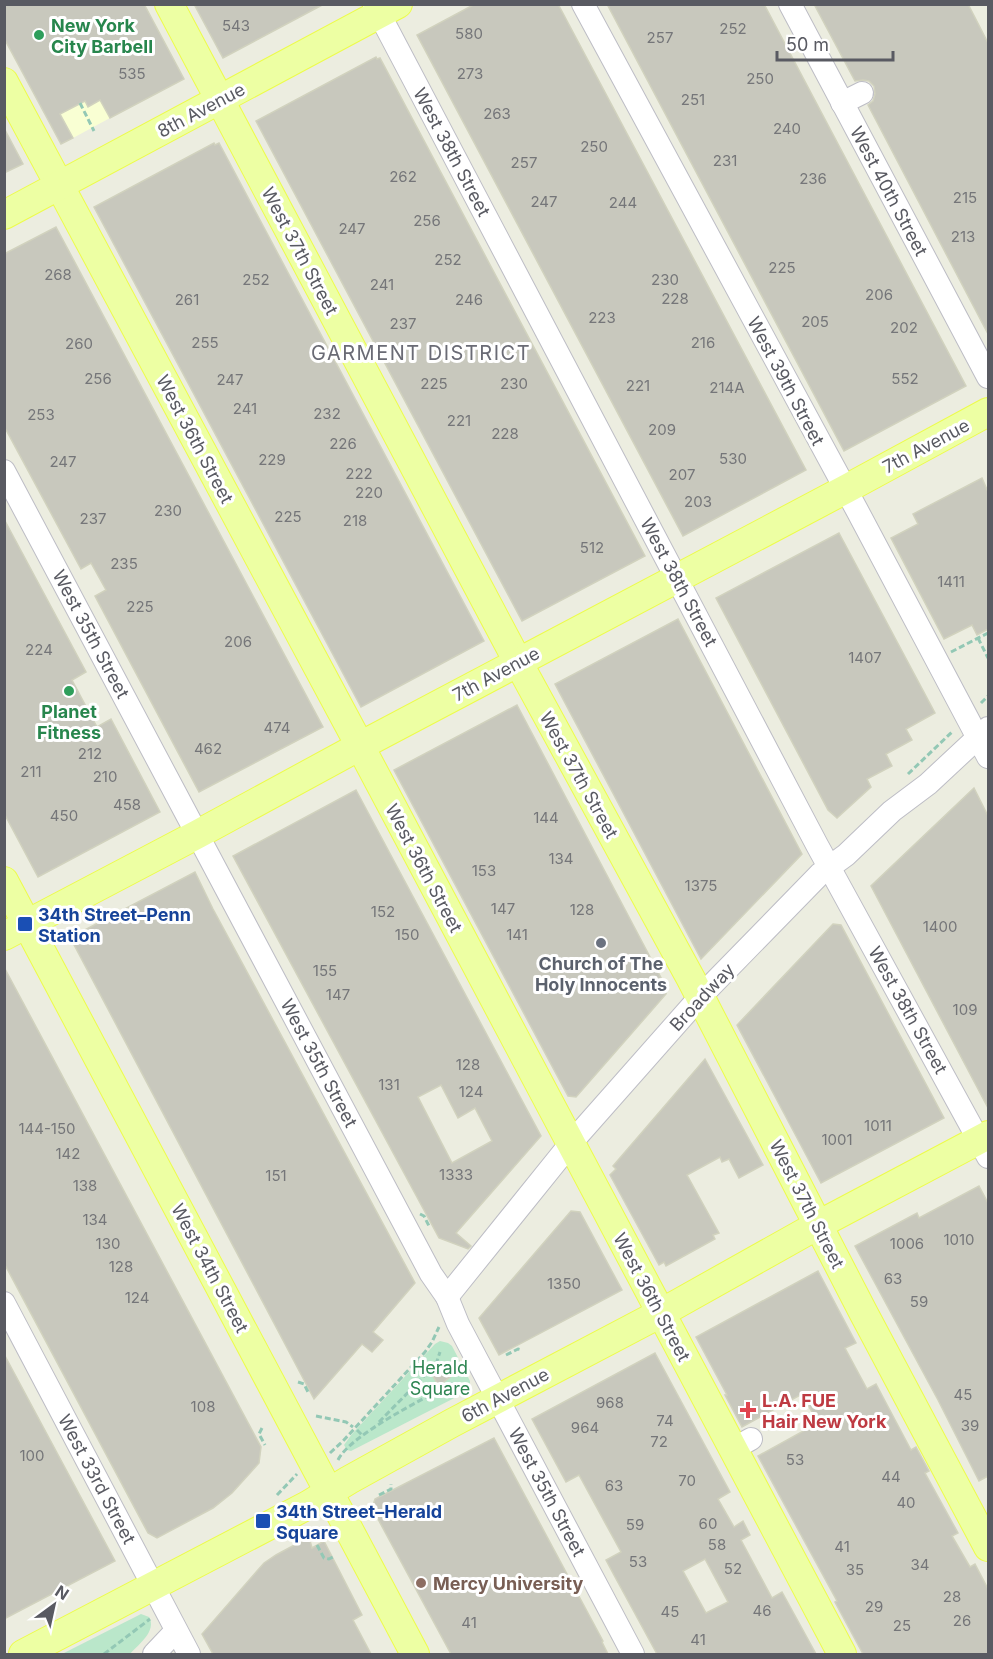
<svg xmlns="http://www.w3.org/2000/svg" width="993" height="1659" font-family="Inter,sans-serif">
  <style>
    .commercial { fill: #f9ffd3 }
    .green { fill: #bae7ca }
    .building { fill: #c8c8bd; stroke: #d1d2be; stroke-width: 1.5; fill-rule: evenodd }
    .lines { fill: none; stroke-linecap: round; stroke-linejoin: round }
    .minor-casing { stroke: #bdbdc5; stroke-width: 24 }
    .major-casing { stroke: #edfc4a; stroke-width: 30 }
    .path { stroke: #93c8b5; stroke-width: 3; stroke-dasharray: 6 3; stroke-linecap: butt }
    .minor { stroke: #fff; stroke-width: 22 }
    .major { stroke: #edffa3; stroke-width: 28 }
    .leisure-dot { fill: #2e9e5b; stroke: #fff; stroke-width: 2 }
    .transit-dot { fill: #1a4fb4; stroke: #fff; stroke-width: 2 }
    .worship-dot { fill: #6b7280; stroke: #fff; stroke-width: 2 }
    .health-dot { fill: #e0444e; stroke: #fff; stroke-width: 2 }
    .education-dot { fill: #8d6e63; stroke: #fff; stroke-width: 2 }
    .labels { text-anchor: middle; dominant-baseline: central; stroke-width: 6; stroke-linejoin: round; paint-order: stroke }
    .number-label { font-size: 15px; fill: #757679 }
    .leisure-label { font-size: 18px; font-weight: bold; fill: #27864d; stroke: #fff; text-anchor: start }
    .street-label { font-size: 18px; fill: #595a62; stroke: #fff }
    .transit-label { font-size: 18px; font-weight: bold; fill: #164399; stroke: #fff; text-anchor: start }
    .worship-label { font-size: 18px; font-weight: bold; fill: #5b616d; stroke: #fff }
    .park-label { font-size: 18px; fill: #2e8552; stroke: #fff }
    .health-label { font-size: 18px; font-weight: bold; fill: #be3a42; stroke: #fff; text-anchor: start }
    .education-label { font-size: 18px; font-weight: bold; fill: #785e54; stroke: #fff; text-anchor: start }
    .neighbourhood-label { font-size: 20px; letter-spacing: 1.5px; fill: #6a6b75; stroke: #fff }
  </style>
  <rect width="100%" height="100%" fill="#ecede0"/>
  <polygon class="commercial" points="87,45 123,111 73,138 46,86"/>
  <g class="green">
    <polygon points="440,1341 448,1343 452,1346 470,1381 470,1386 468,1391 351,1451 347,1450 344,1445 352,1434 435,1344"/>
    <path d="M 141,1614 L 149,1617 C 157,1631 139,1644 130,1654 L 62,1654 Z"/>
  </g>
  <g class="building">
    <polygon points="4,4 144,4 184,79 110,118 100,100 88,107 85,101 60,114 73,138 61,144 4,38"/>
    <polygon points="194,4 324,4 223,58"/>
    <polygon points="475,4 558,4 806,470 683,536 417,35"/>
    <polygon points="607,4 764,4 966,386 844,451"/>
    <polygon points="814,4 968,4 988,43 988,334 868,105 873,101 875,94 874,86 869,81 863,80 855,81"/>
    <polygon points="376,57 377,59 380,58 645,556 522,621 256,121"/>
    <polygon points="4,128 23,164 4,173"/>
    <polygon points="214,143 215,145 219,143 484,641 361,707 94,207"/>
    <polygon points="56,227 323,727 199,792 95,596 106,590 91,563 81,569 4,426 4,254"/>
    <polygon points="982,478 988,492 988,629 977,635 972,625 944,639 891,538 918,524 913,514"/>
    <polygon points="4,519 86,672 72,680 97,727 111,719 160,812 38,877 4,813"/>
    <polygon points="839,533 935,713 906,729 912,740 886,754 892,766 867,779 871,787 837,818 828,810 716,598"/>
    <polygon points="678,619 802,854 701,959 555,684"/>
    <polygon points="517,705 667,989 666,994 576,1097 568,1096 394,770"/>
    <polygon points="974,788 988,816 988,1108 871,886"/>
    <path d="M 356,790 L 541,1136 L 456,1233 L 471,1246 L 468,1249 L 439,1238 L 233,856 ZM 441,1085 L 458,1118 L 475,1108 L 492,1141 L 452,1163 L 418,1097 Z"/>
    <polygon points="195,872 213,909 415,1283 373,1332 383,1340 372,1352 362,1344 314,1399 72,941 75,935"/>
    <polygon points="833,924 841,925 944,1118 821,1183 737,1025"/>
    <polygon points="4,967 261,1447 259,1463 232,1493 213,1508 157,1538 148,1533 4,1263"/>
    <polygon points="705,1059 763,1165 739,1178 729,1159 722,1162 720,1157 687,1175 719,1233 713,1235 715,1239 666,1266 664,1262 659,1265 610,1175 616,1169 613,1166"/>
    <polygon points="979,1186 988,1203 988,1476 979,1481 938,1400 855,1246 917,1213 919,1218"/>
    <polygon points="571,1211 580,1212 622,1290 499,1355 479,1318"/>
    <polygon points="818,1271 856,1343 845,1348 867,1389 876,1384 911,1450 916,1447 929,1471 925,1473 958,1533 952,1536 970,1567 975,1564 988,1589 988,1654 863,1654 835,1602 837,1601 758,1456 818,1423 802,1394 742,1427 725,1395 727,1395 696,1337"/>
    <path d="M 655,1353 L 730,1492 L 718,1499 L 734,1527 L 743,1521 L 750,1535 L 741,1540 L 772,1598 L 782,1592 L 816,1654 L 657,1654 L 615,1577 L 606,1560 L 621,1552 L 579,1475 L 566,1482 L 532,1419 ZM 705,1559 L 728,1602 L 706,1613 L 683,1571 Z"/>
    <polygon points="4,1354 115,1561 4,1619"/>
    <polygon points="445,1364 460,1369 439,1386 432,1375"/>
    <polygon points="494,1438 603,1641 602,1642 608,1654 451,1654 372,1508 375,1499"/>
    <polygon points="309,1537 312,1548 324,1541 362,1615 353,1620 371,1654 213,1654 202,1634 264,1563 276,1555"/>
  </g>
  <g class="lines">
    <defs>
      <g id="minor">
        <polyline points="374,4 817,845 988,1157"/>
        <polyline points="583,4 858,512 988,757"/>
        <polyline points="790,4 988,377"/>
        <polyline points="842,103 862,93"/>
        <polyline points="4,471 431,1274 447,1297 458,1324 633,1654"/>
        <polyline points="447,1297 571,1143 700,997 820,874 846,855 892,811 928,784 988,728"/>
        <polyline points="4,1303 189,1654"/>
        <polyline points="733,1449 751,1439"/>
        <polyline points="154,1654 171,1636"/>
      </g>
      <g id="major">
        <polyline points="169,4 518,662 691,979 863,1312 988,1547"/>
        <polyline points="4,82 360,746 842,1654"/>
        <polyline points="4,215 398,4"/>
        <polyline points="4,881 415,1654"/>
        <polyline points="4,936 198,834 360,746 846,489 988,412"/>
        <polyline points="23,1654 308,1505 349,1480 452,1423 661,1313 818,1225 988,1135"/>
      </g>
    </defs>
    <use href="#minor" class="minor-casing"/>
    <use href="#major" class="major-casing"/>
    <g class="path">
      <polyline points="80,103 94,131"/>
      <polyline points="978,638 988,658"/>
      <polyline points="951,652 988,633"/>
      <polyline points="981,703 988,696"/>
      <polyline points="908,774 953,731"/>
      <polyline points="420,1214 424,1216 429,1226"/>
      <polyline points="506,1355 518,1349 522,1350"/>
      <polyline points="298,1382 304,1384 309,1394"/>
      <polyline points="316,1416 346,1422 353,1427"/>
      <polyline points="379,1422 436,1364 440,1352"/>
      <polyline points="262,1428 259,1434 265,1445"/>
      <polyline points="357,1430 363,1436"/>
      <polyline points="330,1453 343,1441 425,1352 432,1342 439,1327"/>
      <path d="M 338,1460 C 350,1435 425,1398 451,1384 L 457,1384"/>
      <polyline points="277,1495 297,1474"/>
      <polyline points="379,1495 391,1489 391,1484"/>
      <polyline points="317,1545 324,1558 329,1559 335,1556"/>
      <polyline points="104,1654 150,1619"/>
    </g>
    <use href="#minor" class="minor"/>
    <use href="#major" class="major"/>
  </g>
  <g class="leisure-dot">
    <circle cx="39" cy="35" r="6"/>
    <circle cx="69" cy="691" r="6"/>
  </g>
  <g class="transit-dot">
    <rect x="17" y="916" width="16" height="16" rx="3"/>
    <rect x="255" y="1513" width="16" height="16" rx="3"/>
  </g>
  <circle class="worship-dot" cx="601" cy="943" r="6"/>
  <path class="health-dot" d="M745 1401h6v6h6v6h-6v6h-6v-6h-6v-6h6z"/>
  <circle class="education-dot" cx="421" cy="1583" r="6"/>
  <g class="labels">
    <g class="number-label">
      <text x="236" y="25">543</text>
      <text x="733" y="28">252</text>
      <text x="469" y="33">580</text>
      <text x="660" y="37">257</text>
      <text x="132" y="73">535</text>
      <text x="470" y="73">273</text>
      <text x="760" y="78">250</text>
      <text x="693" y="99">251</text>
      <text x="497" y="113">263</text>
      <text x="787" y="128">240</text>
      <text x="594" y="146">250</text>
      <text x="725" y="160">231</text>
      <text x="524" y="162">257</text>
      <text x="403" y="176">262</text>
      <text x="813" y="178">236</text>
      <text x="965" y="197">215</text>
      <text x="544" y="201">247</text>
      <text x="623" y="202">244</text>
      <text x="427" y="220">256</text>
      <text x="352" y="228">247</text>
      <text x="963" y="236">213</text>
      <text x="448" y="259">252</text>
      <text x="782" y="267">225</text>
      <text x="58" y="274">268</text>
      <text x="256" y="279">252</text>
      <text x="665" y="279">230</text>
      <text x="382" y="284">241</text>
      <text x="879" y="294">206</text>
      <text x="675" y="298">228</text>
      <text x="187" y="299">261</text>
      <text x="469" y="299">246</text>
      <text x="602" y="317">223</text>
      <text x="815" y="321">205</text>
      <text x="403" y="323">237</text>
      <text x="904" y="327">202</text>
      <text x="205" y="342">255</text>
      <text x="703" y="342">216</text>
      <text x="79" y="343">260</text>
      <text x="98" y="378">256</text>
      <text x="905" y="378">552</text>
      <text x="230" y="379">247</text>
      <text x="434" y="383">225</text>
      <text x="514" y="383">230</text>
      <text x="638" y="385">221</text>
      <text x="727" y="387">214A</text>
      <text x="245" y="408">241</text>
      <text x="327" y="413">232</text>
      <text x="41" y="414">253</text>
      <text x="459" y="420">221</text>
      <text x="662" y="429">209</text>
      <text x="505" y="433">228</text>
      <text x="343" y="443">226</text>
      <text x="733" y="458">530</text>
      <text x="272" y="459">229</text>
      <text x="63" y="461">247</text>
      <text x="359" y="473">222</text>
      <text x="682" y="474">207</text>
      <text x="369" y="492">220</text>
      <text x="698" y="501">203</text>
      <text x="168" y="510">230</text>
      <text x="288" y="516">225</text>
      <text x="93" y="518">237</text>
      <text x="355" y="520">218</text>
      <text x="592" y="547">512</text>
      <text x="124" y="563">235</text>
      <text x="951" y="581">1411</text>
      <text x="140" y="606">225</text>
      <text x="238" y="641">206</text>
      <text x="39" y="649">224</text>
      <text x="865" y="657">1407</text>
      <text x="277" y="727">474</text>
      <text x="208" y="748">462</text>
      <text x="90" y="753">212</text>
      <text x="31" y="771">211</text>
      <text x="105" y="776">210</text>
      <text x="127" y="804">458</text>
      <text x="64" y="815">450</text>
      <text x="546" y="817">144</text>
      <text x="561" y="858">134</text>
      <text x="484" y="870">153</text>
      <text x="701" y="885">1375</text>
      <text x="503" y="908">147</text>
      <text x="582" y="909">128</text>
      <text x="383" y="911">152</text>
      <text x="940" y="926">1400</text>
      <text x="407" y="934">150</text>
      <text x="517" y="934">141</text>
      <text x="325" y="970">155</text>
      <text x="338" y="994">147</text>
      <text x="965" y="1009">109</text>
      <text x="468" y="1064">128</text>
      <text x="389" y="1084">131</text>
      <text x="471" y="1091">124</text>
      <text x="878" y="1125">1011</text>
      <text x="47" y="1128">144-150</text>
      <text x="837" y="1139">1001</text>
      <text x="68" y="1153">142</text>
      <text x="456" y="1174">1333</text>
      <text x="276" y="1175">151</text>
      <text x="85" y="1185">138</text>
      <text x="95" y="1219">134</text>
      <text x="959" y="1239">1010</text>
      <text x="108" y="1243">130</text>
      <text x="907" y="1243">1006</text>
      <text x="121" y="1266">128</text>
      <text x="893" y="1278">63</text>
      <text x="564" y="1283">1350</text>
      <text x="137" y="1297">124</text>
      <text x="919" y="1301">59</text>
      <text x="963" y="1394">45</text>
      <text x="610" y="1402">968</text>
      <text x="203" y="1406">108</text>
      <text x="665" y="1420">74</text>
      <text x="970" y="1425">39</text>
      <text x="585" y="1427">964</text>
      <text x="659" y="1441">72</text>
      <text x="32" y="1455">100</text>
      <text x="795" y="1459">53</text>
      <text x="891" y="1476">44</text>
      <text x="687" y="1480">70</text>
      <text x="614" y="1485">63</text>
      <text x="906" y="1502">40</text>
      <text x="708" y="1523">60</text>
      <text x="635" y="1524">59</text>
      <text x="717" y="1544">58</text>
      <text x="842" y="1546">41</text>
      <text x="638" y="1561">53</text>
      <text x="920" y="1564">34</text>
      <text x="733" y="1568">52</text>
      <text x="855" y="1569">35</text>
      <text x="952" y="1596">28</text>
      <text x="874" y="1606">29</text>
      <text x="762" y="1610">46</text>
      <text x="670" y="1611">45</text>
      <text x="962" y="1620">26</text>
      <text x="469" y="1622">41</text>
      <text x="902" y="1625">25</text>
      <text x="698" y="1639">41</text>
    </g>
    <g class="leisure-label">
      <text x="51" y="25">New York<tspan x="51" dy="21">City Barbell</tspan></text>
      <text x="69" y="711" text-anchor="middle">Planet<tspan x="69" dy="21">Fitness</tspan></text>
    </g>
    <g class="street-label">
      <text transform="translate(201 110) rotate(-28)">8th Avenue</text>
      <text transform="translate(452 152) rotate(62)">West 38th Street</text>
      <text transform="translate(889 191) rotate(62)">West 40th Street</text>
      <text transform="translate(300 251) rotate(62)">West 37th Street</text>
      <text transform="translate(786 381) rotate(62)">West 39th Street</text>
      <text transform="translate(195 439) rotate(62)">West 36th Street</text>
      <text transform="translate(926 446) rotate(-28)">7th Avenue</text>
      <text transform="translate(679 582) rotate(62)">West 38th Street</text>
      <text transform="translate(91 634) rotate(62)">West 35th Street</text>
      <text transform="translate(496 674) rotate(-28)">7th Avenue</text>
      <text transform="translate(579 775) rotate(61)">West 37th Street</text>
      <text transform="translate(424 868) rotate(62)">West 36th Street</text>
      <text transform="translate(702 997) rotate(-47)">Broadway</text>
      <text transform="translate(908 1010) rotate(61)">West 38th Street</text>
      <text transform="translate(319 1063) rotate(62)">West 35th Street</text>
      <text transform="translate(807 1204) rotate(63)">West 37th Street</text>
      <text transform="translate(210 1268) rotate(62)">West 34th Street</text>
      <text transform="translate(652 1297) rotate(62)">West 36th Street</text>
      <text transform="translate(505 1395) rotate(-28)">6th Avenue</text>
      <text transform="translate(97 1479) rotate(62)">West 33rd Street</text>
      <text transform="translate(547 1492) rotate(62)">West 35th Street</text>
    </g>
    <g class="transit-label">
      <text x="38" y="914">34th Street–Penn<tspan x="38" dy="21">Station</tspan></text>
      <text x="276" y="1511">34th Street–Herald<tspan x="276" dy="21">Square</tspan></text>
    </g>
    <g class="worship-label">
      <text x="601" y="963">Church of The<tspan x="601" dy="21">Holy Innocents</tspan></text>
    </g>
    <g class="park-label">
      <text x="440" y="1367">Herald<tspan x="440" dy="21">Square</tspan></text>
    </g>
    <g class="health-label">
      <text x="762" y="1400">L.A. FUE<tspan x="762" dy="21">Hair New York</tspan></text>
    </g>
    <g class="education-label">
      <text x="433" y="1583">Mercy University</text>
    </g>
    <g class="neighbourhood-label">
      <text x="421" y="353">GARMENT DISTRICT</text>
    </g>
  </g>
  <rect width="993" height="1659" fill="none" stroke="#595a62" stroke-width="12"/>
  <g transform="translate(54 1605) rotate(33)" stroke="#ffffff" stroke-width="4.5" paint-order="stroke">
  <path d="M0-4.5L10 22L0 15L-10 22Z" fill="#595a62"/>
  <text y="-9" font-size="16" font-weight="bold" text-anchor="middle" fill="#595a62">N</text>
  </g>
  <path d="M777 51v9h116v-9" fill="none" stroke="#595a62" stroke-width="3"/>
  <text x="786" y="51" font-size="18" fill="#595a62" stroke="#ffffff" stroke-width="4.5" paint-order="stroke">50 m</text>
</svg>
